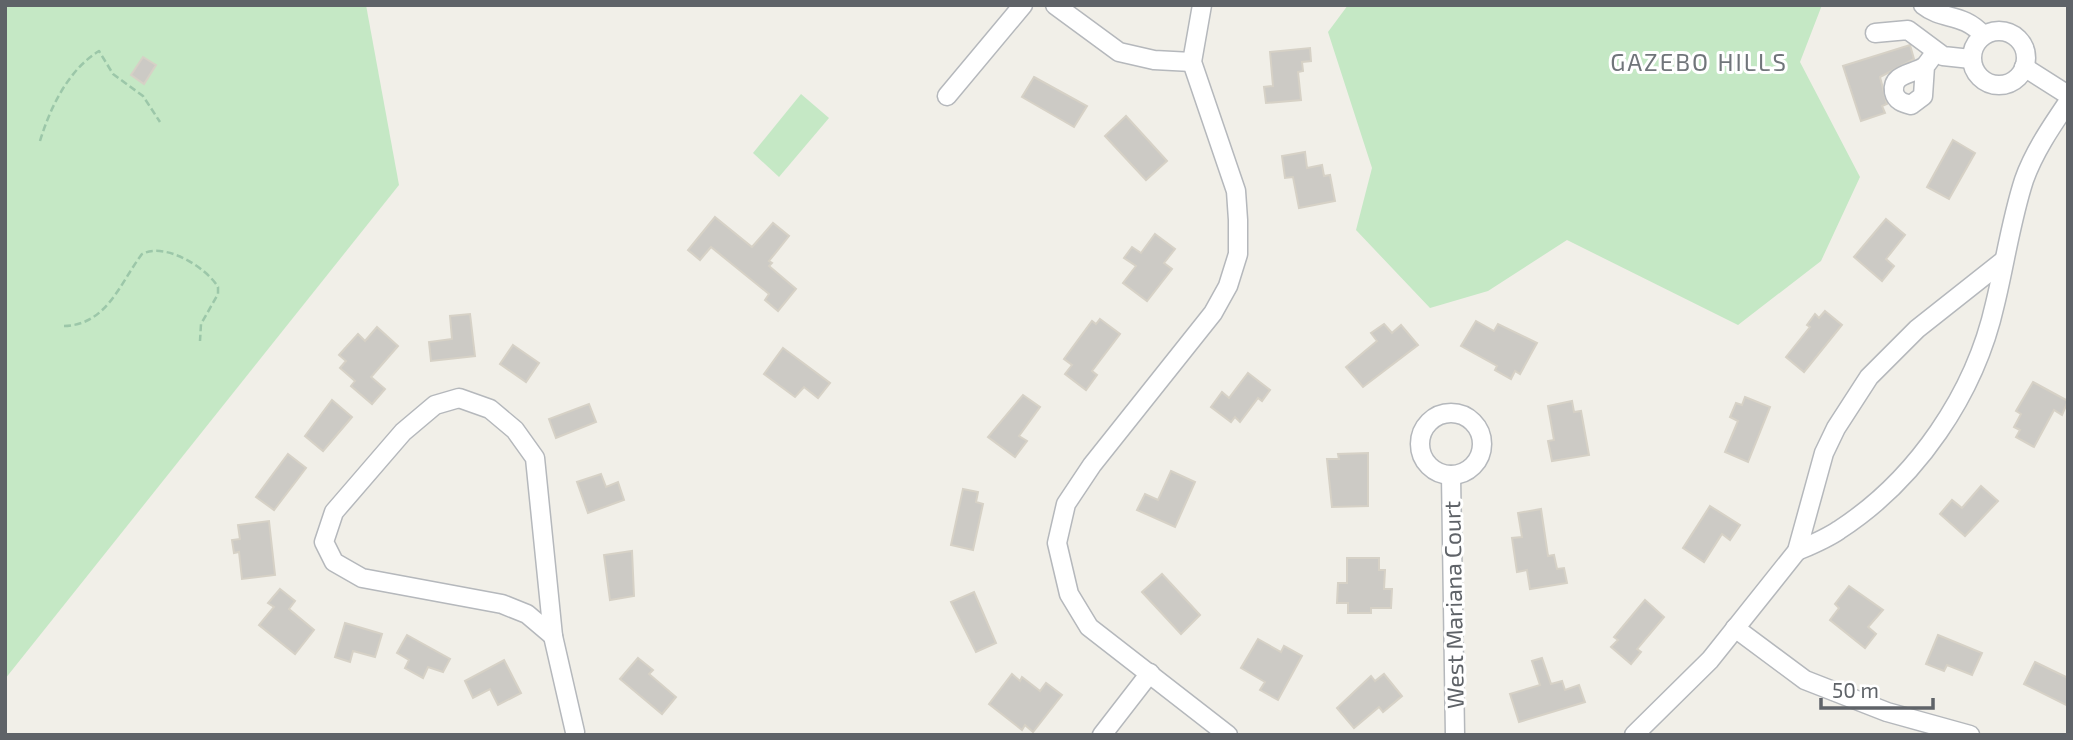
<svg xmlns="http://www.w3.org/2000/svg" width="2073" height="740" font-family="'Exo 2',sans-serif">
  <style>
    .green { fill: #c5e8c5 }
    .building { fill: #cccac5; stroke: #d6d1c6; stroke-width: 2 }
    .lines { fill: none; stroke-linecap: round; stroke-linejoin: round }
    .street-casing { stroke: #b5b8bc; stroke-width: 21 }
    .path { stroke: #9cc7a9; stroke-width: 2.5; stroke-dasharray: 7 3.5; stroke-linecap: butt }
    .street { stroke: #fff; stroke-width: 18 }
    .labels { text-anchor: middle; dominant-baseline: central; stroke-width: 6; stroke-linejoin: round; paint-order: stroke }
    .street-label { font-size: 23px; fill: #5f6368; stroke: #fff }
    .neighbourhood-label { font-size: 24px; letter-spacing: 2px; fill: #70757a; stroke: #fff }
  </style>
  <rect width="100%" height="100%" fill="#f1efe8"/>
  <g class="green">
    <polygon points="5,5 366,5 399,185 5,679"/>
    <polygon points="1348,5 1822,5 1800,62 1860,177 1821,261 1738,325 1567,240 1488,291 1430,308 1356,230 1372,168 1328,32"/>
    <polygon points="801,94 829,118 779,177 753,153"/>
  </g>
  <g class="building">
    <polygon points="1910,45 1914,59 1880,77 1887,104 1882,106 1885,113 1861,121 1843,66"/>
    <polygon points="1310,48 1311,61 1302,62 1303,71 1298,72 1301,100 1266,103 1264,87 1273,86 1270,52"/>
    <polygon points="143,57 156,65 144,84 131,75"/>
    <polygon points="1034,77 1087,106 1074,127 1022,97"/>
    <polygon points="1126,116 1167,161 1146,180 1105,136"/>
    <polygon points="1953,140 1975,153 1949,199 1927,187"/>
    <polygon points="1305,152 1307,168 1322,165 1324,176 1330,175 1335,201 1299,208 1293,177 1285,178 1282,156"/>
    <polygon points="715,217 752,247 773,223 789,236 769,261 772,263 769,266 796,289 778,311 765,300 769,294 711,247 700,260 688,250"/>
    <polygon points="1886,219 1905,235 1886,259 1894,266 1882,281 1854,257"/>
    <polygon points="1155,234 1175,249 1164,263 1172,269 1147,301 1123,283 1136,266 1124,258 1132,247 1141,253"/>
    <polygon points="1825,311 1842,325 1804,372 1786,357 1810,327 1807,325 1815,314 1819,318"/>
    <polygon points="470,314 475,356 431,361 429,342 452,339 450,316"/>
    <polygon points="1100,319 1120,334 1092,371 1097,375 1086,390 1065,374 1072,365 1064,359 1092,321 1096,324"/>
    <polygon points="1476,321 1494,331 1498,324 1537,343 1520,374 1515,371 1511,379 1495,370 1497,366 1461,346"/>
    <polygon points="1384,324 1392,333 1401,325 1418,345 1363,387 1346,367 1377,341 1371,333"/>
    <polygon points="377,327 398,346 371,377 385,389 372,404 351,386 355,381 340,368 346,361 339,355 358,334 365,341"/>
    <polygon points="513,345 539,363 526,382 500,364"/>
    <polygon points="783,348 830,383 818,398 804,387 795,397 764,374"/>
    <polygon points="1248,373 1270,390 1262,401 1258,398 1240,422 1235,417 1231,422 1211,407 1222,392 1229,398"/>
    <polygon points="2033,382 2068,401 2062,415 2054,410 2034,447 2016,437 2020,430 2014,427 2021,414 2016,411"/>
    <polygon points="1023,395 1040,407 1019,436 1027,441 1015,457 988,437"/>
    <polygon points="1745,397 1770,407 1748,462 1725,452 1738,421 1730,417 1736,403 1742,405"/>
    <polygon points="332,400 352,417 323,451 305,436"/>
    <polygon points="1572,401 1574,412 1581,411 1589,455 1552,461 1548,441 1554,440 1548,406"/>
    <polygon points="589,404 596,422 556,438 549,419"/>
    <polygon points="1368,453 1368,506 1332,507 1327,459 1339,459 1338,454"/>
    <polygon points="288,454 306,468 274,510 256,497"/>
    <polygon points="1171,471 1195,482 1175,527 1137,510 1145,494 1158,500"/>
    <polygon points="601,474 606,487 618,482 624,500 588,513 577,482"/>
    <polygon points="1981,486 1998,501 1965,536 1940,514 1952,500 1962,508"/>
    <polygon points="963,489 978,492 976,502 983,504 973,550 951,545"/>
    <polygon points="1710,506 1740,525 1730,540 1722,534 1704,562 1683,548"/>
    <polygon points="1541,509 1548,556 1554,555 1557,569 1564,568 1567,583 1530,589 1527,570 1517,572 1512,538 1522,537 1518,513"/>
    <polygon points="269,521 275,575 242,579 239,552 234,553 232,540 240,539 238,525"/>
    <polygon points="632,551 634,596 610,600 604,555"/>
    <polygon points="1347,558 1379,558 1379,570 1385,570 1384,589 1392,589 1391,608 1371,608 1371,613 1348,613 1348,603 1337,603 1338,583 1347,583"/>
    <polygon points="1162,574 1200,615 1181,634 1142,592"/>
    <polygon points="1849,586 1883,610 1868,627 1876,634 1865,648 1830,620 1839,608 1835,604"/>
    <polygon points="280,589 295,601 289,609 314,630 295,654 259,625 274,607 268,603"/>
    <polygon points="974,592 996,643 976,652 951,602"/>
    <polygon points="1645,600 1664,617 1637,649 1641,652 1631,664 1611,647 1618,640 1614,637"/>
    <polygon points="345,623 382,634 375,657 353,651 350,662 335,657"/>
    <polygon points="407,635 450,659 443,672 428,667 423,678 405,668 409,660 397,653"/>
    <polygon points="1938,635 1982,653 1972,675 1947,665 1944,671 1926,664"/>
    <polygon points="1258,639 1281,652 1284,646 1302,656 1278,700 1260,690 1265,682 1241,668"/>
    <polygon points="638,658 653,670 649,674 676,697 662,714 620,679"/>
    <polygon points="1542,658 1551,684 1562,681 1565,690 1579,685 1585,702 1519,722 1510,694 1540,685 1532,661"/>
    <polygon points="504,660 521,693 498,705 490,689 473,698 465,681"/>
    <polygon points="2035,662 2068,678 2068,706 2024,684"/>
    <polygon points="1012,674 1020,681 1022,677 1040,691 1046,683 1062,695 1033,732 1025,725 1022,730 989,704"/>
    <polygon points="1384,674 1402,696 1383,712 1379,707 1354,728 1337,708 1371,676 1375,681"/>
  </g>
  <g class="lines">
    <defs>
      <g id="street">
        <polyline points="1055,5 1119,52 1154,60 1192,62"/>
        <polyline points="1202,5 1192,62 1236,191 1238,220 1238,254 1228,286 1213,313 1092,465 1066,504 1057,543 1069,594 1089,627 1228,735"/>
        <path d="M 1923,5 C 1943,21 1962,12 1983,35"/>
        <circle cx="1999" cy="58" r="27"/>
        <polyline points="1875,33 1908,30 1943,56 1971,59"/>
        <path d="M 1925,66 L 1923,96 L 1911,105 C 1903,103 1896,101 1894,92 C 1891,73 1915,74 1925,66 C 1929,62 1932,56 1936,52"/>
        <polyline points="2024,67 2068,95"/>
        <polyline points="947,96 1023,5"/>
        <polygon points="459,398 490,409 515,430 535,458 553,636 527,614 502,604 362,578 334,562 324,542 334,512 403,432 435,405"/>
        <circle cx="1451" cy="444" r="31"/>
        <polyline points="1451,475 1455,735"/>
        <path d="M 1797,551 C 1811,545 1826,539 1839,530 C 1916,480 1975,394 1995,304 C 2005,263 2011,220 2024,180 C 2034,152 2051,127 2068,102"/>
        <polyline points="1735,628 1805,680 1887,712 1970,735"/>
        <polyline points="553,636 575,732"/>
        <polyline points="1102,735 1150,673"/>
        <polyline points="1634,735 1710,660 1797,551 1824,453 1836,428 1869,377 1917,329 2003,261"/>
      </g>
    </defs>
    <use href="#street" class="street-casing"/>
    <g class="path">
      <path d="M 40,141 C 50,108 68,70 99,51 L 113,74 L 143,96 L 160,122"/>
      <path d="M 64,326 C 107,325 120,283 142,254 C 165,242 206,267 218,287 L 218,294 L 201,324 L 200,341"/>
    </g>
    <use href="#street" class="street"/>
  </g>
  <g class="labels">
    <g class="street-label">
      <text transform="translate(1453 605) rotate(-91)">West Mariana Court</text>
    </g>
    <g class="neighbourhood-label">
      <text x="1699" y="61">GAZEBO HILLS</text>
    </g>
  </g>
  <rect width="2073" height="740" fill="none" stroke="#5f6368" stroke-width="14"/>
  <path d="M1821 698v10h112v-10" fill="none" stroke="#5f6368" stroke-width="3.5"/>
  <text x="1832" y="698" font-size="21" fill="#5f6368" stroke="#ffffff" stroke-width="5" paint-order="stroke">50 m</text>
</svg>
